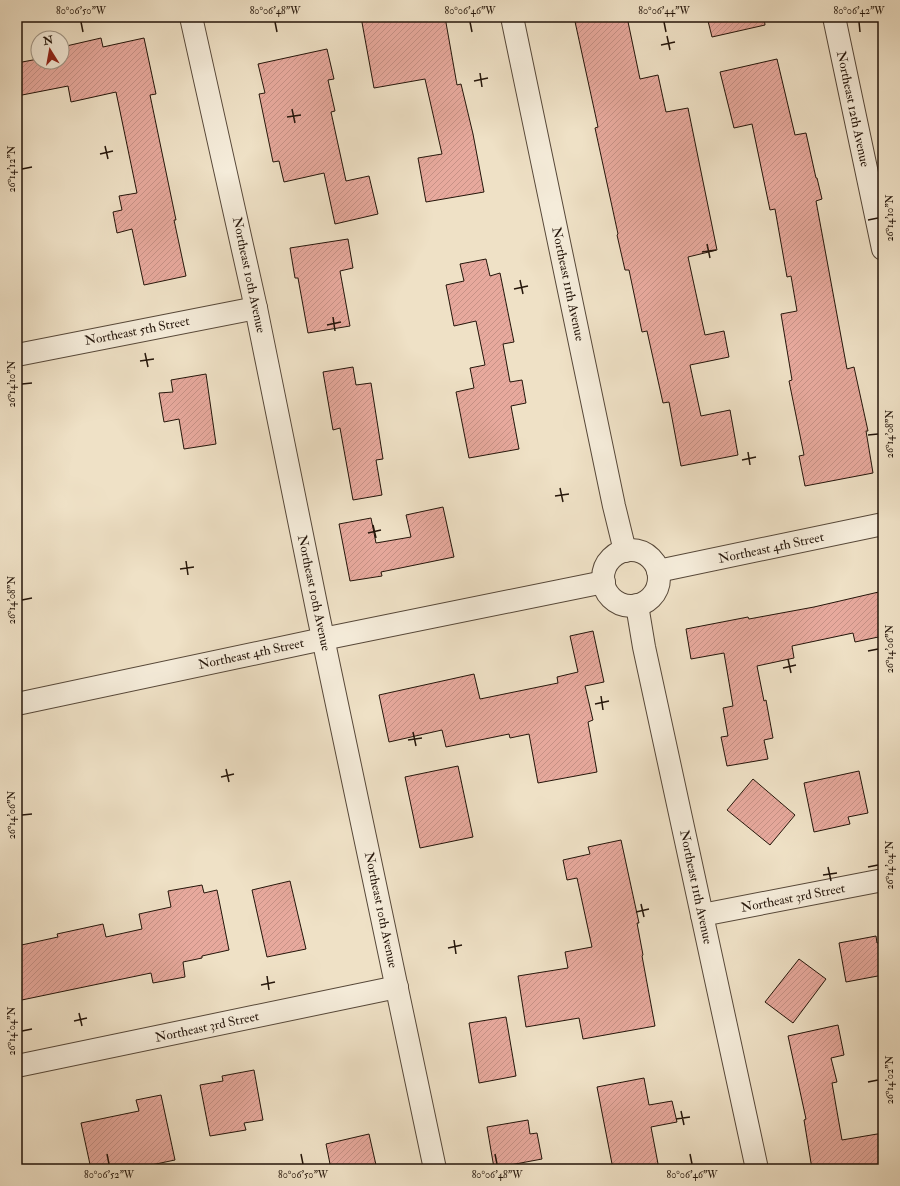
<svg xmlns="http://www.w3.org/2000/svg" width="900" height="1186" font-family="'IM FELL Double Pica',serif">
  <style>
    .building { fill: url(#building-hatch); stroke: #24150a }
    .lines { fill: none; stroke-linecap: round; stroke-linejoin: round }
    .minor-casing { stroke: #574839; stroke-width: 24 }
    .minor { stroke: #f5ecda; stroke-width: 22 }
    .ticks { fill: none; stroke: #24150a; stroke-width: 1.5 }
    .labels { text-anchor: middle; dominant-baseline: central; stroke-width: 3; stroke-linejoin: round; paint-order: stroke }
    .street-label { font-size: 13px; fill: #24150a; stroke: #f5ecda }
    .neatline { fill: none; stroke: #24150a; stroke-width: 1.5 }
    .ticks-label { font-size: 10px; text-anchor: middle; fill: #24150a }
  </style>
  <defs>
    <pattern id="building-hatch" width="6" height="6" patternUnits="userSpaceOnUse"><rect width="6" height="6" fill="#e7a99d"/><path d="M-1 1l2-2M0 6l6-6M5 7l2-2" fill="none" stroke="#c69186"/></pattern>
  </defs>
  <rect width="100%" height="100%" fill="#efe1c6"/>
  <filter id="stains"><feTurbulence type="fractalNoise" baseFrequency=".005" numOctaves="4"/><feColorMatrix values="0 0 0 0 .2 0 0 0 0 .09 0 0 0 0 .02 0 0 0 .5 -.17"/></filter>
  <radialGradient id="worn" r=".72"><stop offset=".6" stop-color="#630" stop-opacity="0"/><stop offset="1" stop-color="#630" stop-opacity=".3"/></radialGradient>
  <g class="building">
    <polygon points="361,17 445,17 457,85 461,84 473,134 484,192 426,202 418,158 442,154 425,79 374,88"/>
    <polygon points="574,17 627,17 640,79 658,75 666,112 688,108 717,250 688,257 705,335 724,331 729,357 690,365 701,416 730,410 738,455 681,466 669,402 663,403 647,331 642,332 629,270 625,270 617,235 618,234 595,128 598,127"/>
    <polygon points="707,17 764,17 765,25 712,37"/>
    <polygon points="101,38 103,47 144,38 156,94 150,95 176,220 174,220 186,276 144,285 132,229 117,233 113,212 122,210 119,196 137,193 116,92 71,102 68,86 17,96 17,63 38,59 38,62 62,62 62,47"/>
    <polygon points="327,49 334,79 328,80 335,111 331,112 346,181 369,176 378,214 335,224 324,173 284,182 279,161 273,162 259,94 265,93 258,64"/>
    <polygon points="777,59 795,135 806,133 816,178 817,178 822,199 816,201 847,369 854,367 868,431 866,431 873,473 805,486 799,456 804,455 789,381 792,380 781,314 797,311 791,276 787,277 775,209 770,210 752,124 734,128 720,72"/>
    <polygon points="348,239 353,268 340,271 350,326 308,333 298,278 295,278 290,248"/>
    <polygon points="486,259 490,276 500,273 514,342 503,344 510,382 522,380 526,403 511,406 519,449 469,458 456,392 474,388 470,368 485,365 476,321 454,326 446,285 464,281 460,264"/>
    <polygon points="353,367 356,385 371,383 383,459 376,460 382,495 353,500 340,428 333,430 323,372"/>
    <polygon points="206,374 216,444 184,449 179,419 164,422 159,393 173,392 171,380"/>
    <polygon points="443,507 454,557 381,572 382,576 350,581 339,524 371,518 376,543 411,537 406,515"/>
    <polygon points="883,591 883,636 855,642 853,633 792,646 794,658 757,666 764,701 766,700 773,738 764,740 768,759 727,766 721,737 728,736 723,708 733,706 724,653 691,659 686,629 748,617 749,619 814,607"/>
    <polygon points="593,631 604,682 585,686 593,720 588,722 597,772 538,783 529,734 510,738 509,734 446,747 442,730 389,742 379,695 474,674 480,699 558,683 557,677 578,672 570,636"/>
    <polygon points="458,766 473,837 420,848 405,777"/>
    <polygon points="859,771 868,813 848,817 850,824 814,832 804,783"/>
    <polygon points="753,779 795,815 770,845 727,810"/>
    <polygon points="621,840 639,923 637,923 643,955 642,956 655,1026 583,1039 579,1018 526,1027 518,976 568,968 565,952 592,947 577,878 567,880 563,860 590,854 588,847"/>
    <polygon points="290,881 306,949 267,957 252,890"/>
    <polygon points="202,885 204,893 217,890 229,950 202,956 202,958 183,962 185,977 153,983 151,973 17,1001 17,946 58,937 57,934 103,924 106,937 142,929 139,914 171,907 168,891"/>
    <polygon points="876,936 877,943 883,942 883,975 846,982 839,943"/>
    <polygon points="799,959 826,979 793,1023 765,1002"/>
    <polygon points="506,1017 516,1076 479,1083 469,1023"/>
    <polygon points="838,1025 844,1055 831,1058 837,1082 832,1083 842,1140 883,1133 883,1169 812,1169 804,1120 806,1119 788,1036"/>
    <polygon points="254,1070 263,1120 244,1123 246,1130 210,1136 200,1085 223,1081 222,1076"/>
    <polygon points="644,1078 649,1105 672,1101 677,1122 651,1127 659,1169 613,1169 597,1087"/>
    <polygon points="161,1095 175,1160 132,1169 91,1169 81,1123 139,1111 136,1100"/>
    <polygon points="528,1120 530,1134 537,1133 542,1159 494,1168 487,1127"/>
    <polygon points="369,1134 376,1165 360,1169 331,1169 326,1144"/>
  </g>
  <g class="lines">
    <defs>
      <g id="minor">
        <polyline points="191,17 256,308 319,619 435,1169"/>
        <polyline points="512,17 614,506 625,551"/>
        <polyline points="834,17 883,249"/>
        <polyline points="17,355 256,308"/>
        <circle cx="631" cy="578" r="28"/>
        <polyline points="658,571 883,524"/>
        <polyline points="637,605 644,647 757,1169"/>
        <polyline points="17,704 323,639 604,582"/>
        <polyline points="702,915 883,880"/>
        <polyline points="17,1066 397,987"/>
      </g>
    </defs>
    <use href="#minor" class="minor-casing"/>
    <use href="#minor" class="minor"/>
  </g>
  <path class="ticks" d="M 81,22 L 83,32M 275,22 L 277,32M 470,22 L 472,32M 664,22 L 666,32M 859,22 L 860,32M 667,36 L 670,50M 661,45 L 675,42M 480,73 L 482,87M 474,81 L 488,78M 292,109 L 295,123M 287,117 L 301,115M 105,146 L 108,159M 100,154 L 113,151M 22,169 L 32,167M 868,220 L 878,218M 707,244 L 710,258M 702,252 L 716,250M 520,280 L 523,294M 514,289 L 528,286M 333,317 L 335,331M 327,325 L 341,322M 145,353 L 148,367M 140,361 L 154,359M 22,384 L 32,383M 868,435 L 878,434M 748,452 L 750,465M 742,460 L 756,457M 560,488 L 563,502M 555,496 L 569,494M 373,525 L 376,538M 368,533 L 381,530M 186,561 L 188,575M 180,569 L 194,567M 22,600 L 32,598M 868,651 L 878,649M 788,659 L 791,673M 783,668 L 796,665M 601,696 L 603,710M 595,704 L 609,701M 413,732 L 416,746M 408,740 L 422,738M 226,769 L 229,782M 221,777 L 234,774M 22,815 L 32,814M 828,867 L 831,881M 868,867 L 878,865M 823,875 L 837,873M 641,904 L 644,917M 636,912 L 649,909M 454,940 L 456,954M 448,948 L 462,945M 267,976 L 269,990M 261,985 L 275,982M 79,1013 L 82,1026M 74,1021 L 87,1018M 22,1031 L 32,1029M 868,1082 L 878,1080M 681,1111 L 684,1125M 676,1119 L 690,1117M 107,1154 L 109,1164M 301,1154 L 303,1164M 495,1154 L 497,1164M 690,1154 L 692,1164"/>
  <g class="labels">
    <g class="street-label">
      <text transform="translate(853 109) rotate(78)">Northeast 12th Avenue</text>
      <text transform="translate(249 275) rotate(78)">Northeast 10th Avenue</text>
      <text transform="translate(568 284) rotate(78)">Northeast 11th Avenue</text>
      <text transform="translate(137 331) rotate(-11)">Northeast 5th Street</text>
      <text transform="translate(771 548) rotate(-12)">Northeast 4th Street</text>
      <text transform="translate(314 593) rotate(78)">Northeast 10th Avenue</text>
      <text transform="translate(251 654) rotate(-12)">Northeast 4th Street</text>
      <text transform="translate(696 887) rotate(78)">Northeast 11th Avenue</text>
      <text transform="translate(793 898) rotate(-11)">Northeast 3rd Street</text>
      <text transform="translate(381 910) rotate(78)">Northeast 10th Avenue</text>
      <text transform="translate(207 1027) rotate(-12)">Northeast 3rd Street</text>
    </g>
  </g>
  <rect width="900" height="1186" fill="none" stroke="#efe1c6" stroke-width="44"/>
  <g transform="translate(50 50) rotate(349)"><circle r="19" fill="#f5ecda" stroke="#a19687"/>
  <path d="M0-3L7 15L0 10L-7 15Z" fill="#8f2418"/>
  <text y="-6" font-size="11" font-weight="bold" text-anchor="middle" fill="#24150a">N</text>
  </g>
  <rect x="22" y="22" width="856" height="1142" class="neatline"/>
  <g class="ticks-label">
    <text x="81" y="14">80°06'50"W</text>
    <text x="275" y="14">80°06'48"W</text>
    <text x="470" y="14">80°06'46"W</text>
    <text x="664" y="14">80°06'44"W</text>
    <text x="859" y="14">80°06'42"W</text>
    <text transform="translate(11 169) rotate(-90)" y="4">26°14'12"N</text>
    <text transform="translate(889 218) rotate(-90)" y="4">26°14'10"N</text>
    <text transform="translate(11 384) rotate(-90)" y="4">26°14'10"N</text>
    <text transform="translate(889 434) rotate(-90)" y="4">26°14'08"N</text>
    <text transform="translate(11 600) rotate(-90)" y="4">26°14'08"N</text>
    <text transform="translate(889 649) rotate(-90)" y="4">26°14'06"N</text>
    <text transform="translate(11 815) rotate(-90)" y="4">26°14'06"N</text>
    <text transform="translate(889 865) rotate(-90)" y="4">26°14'04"N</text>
    <text transform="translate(11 1031) rotate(-90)" y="4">26°14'04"N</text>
    <text transform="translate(889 1080) rotate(-90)" y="4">26°14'02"N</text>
    <text x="109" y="1178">80°06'52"W</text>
    <text x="303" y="1178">80°06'50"W</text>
    <text x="497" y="1178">80°06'48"W</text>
    <text x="692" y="1178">80°06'46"W</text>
  </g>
  <rect width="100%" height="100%" filter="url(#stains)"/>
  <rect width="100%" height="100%" fill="url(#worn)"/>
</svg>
